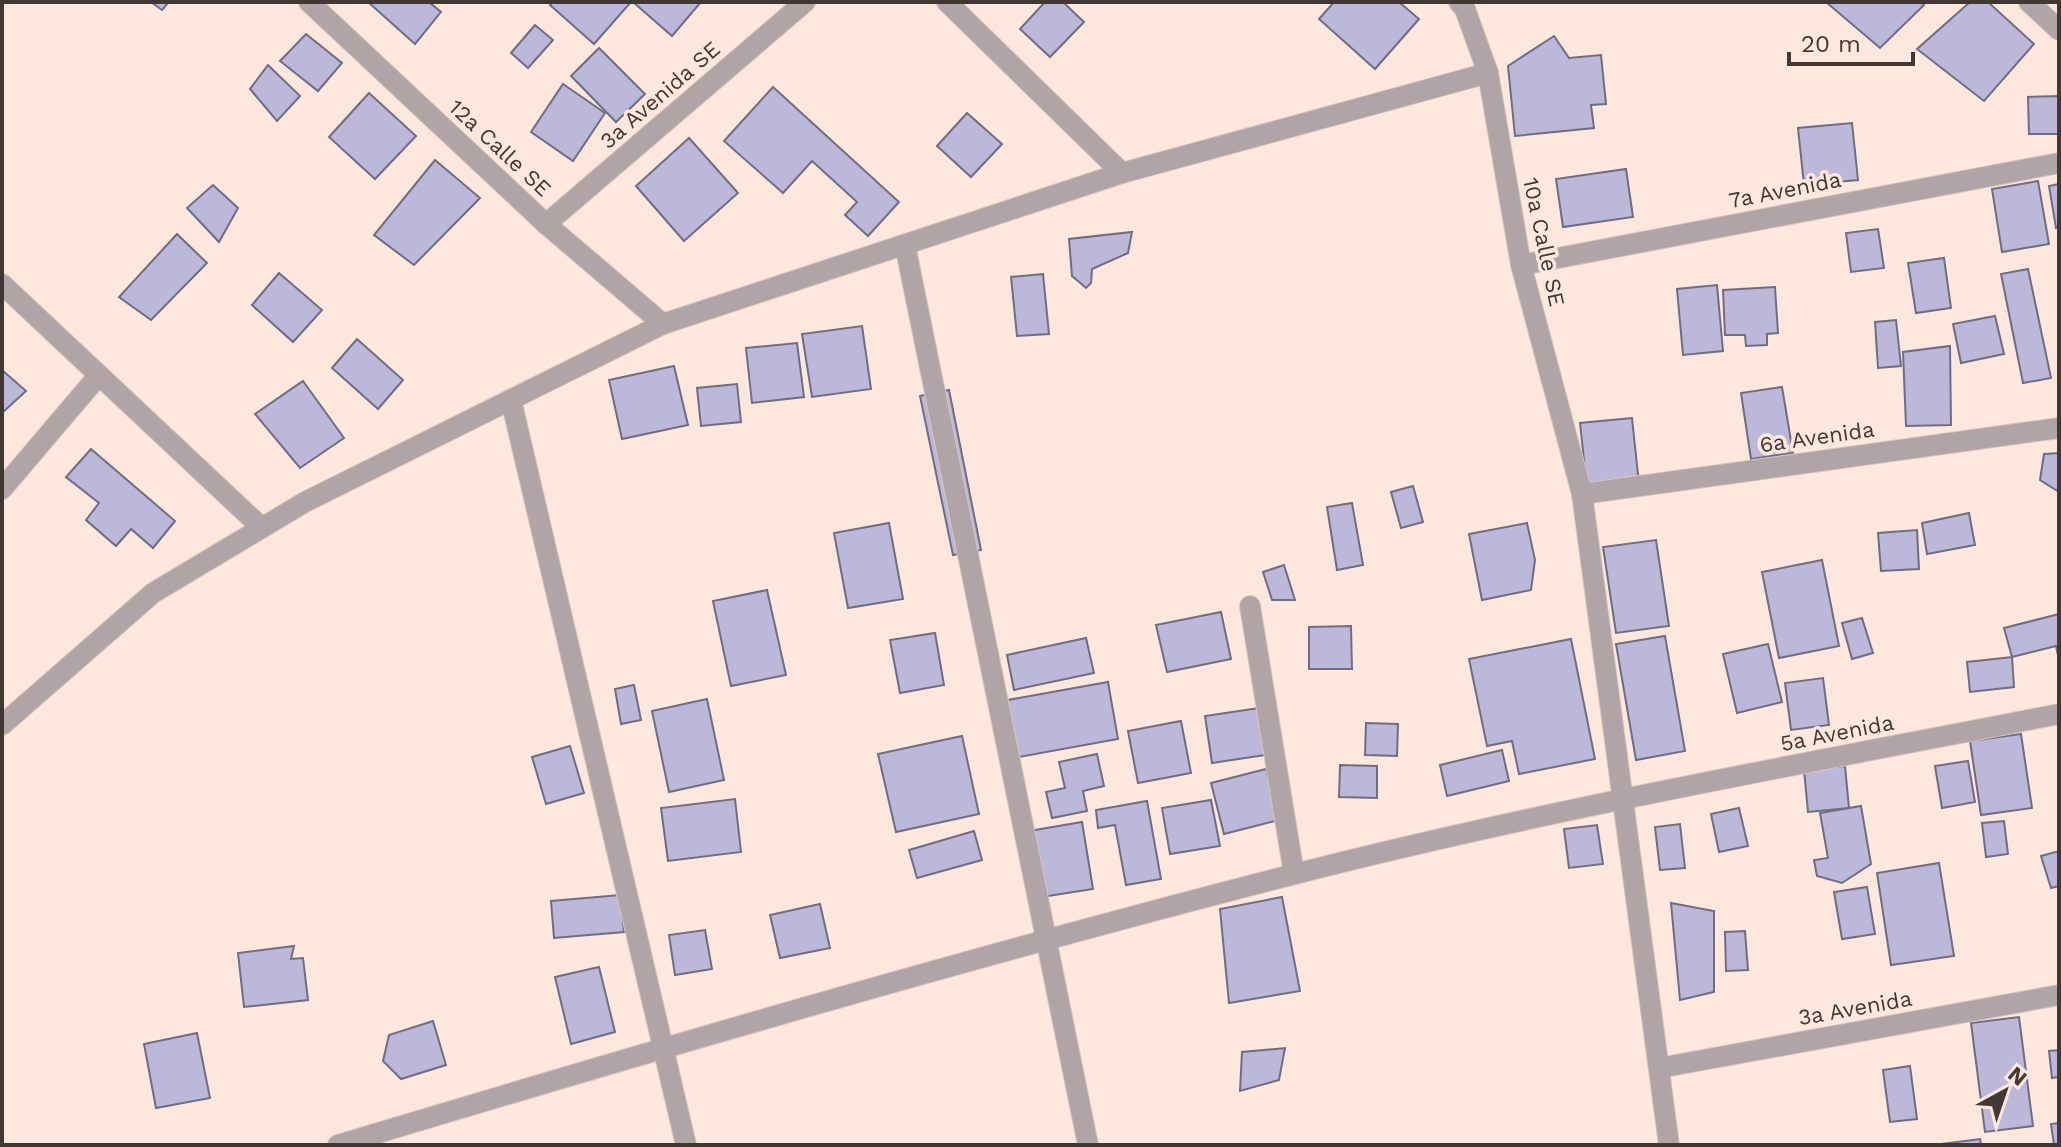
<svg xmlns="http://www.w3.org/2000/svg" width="2061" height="1147" font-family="'Work Sans',sans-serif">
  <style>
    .building { fill: #bbb8d9; stroke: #706d83; stroke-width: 2 }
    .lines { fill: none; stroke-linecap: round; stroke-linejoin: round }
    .minor-casing { stroke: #d8c5bc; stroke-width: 22 }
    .minor { stroke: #b1a4a6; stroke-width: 20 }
    .labels { text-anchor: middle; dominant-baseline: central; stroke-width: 7; stroke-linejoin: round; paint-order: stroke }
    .street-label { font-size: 22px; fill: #423833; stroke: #fee8de }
  </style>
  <rect width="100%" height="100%" fill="#fee8de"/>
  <g class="building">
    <polygon points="151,2 169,2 162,10"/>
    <polygon points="368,2 429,2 441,12 415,44"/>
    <polygon points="553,2 631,2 594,44 550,5"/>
    <polygon points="633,2 701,2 672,36"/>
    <polygon points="1045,2 1063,2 1084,22 1050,57 1020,29"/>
    <polygon points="1334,2 1399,2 1419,19 1375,69 1319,19"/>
    <polygon points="1826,2 1921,2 1924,5 1880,48"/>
    <polygon points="1970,2 1988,2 2034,44 1984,101 1917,49"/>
    <polygon points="535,25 553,40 528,68 511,53"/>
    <polygon points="306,34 342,63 318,91 280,61"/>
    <polygon points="1554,36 1569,58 1601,55 1606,104 1591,105 1594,128 1515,136 1508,66"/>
    <polygon points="599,48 645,94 616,122 571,76"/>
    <polygon points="268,65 300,96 277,121 250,89"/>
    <polygon points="563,84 605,113 573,161 531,132"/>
    <polygon points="773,87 899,202 868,236 845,215 857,202 812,161 783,193 724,141"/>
    <polygon points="369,93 416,136 375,179 329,137"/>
    <polygon points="2059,96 2059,134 2029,134 2028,97"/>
    <polygon points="967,113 1002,144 971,177 937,146"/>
    <polygon points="1852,123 1858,180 1804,185 1798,128"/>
    <polygon points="689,138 738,193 684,241 636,186"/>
    <polygon points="435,160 480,198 414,265 374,235"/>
    <polygon points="1626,169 1633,217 1563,227 1556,179"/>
    <polygon points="2038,181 2049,244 2002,252 1992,189"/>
    <polygon points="2059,184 2059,227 2056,228 2049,186"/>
    <polygon points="213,185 238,208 219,242 187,208"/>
    <polygon points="1878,229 1884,268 1851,272 1846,233"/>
    <polygon points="1132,232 1128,253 1092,269 1091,283 1086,288 1072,276 1069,239"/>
    <polygon points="177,234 207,263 151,320 119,297"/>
    <polygon points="1944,258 1951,308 1916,313 1908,263"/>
    <polygon points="2028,269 2051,378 2023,383 2001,274"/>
    <polygon points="279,273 322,310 293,342 252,305"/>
    <polygon points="1043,274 1049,334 1017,336 1011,277"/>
    <polygon points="1717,285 1723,351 1683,355 1677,289"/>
    <polygon points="1775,287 1778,333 1767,334 1767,345 1746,346 1745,335 1725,335 1723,290"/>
    <polygon points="1995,316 2004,354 1961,363 1953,324"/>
    <polygon points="1896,320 1901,366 1878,368 1875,322"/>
    <polygon points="862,326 871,389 812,397 802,334"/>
    <polygon points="357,339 403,380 378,409 332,368"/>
    <polygon points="797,343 804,397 752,403 746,348"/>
    <polygon points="1950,346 1951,425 1906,426 1903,352"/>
    <polygon points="674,366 688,425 622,439 609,380"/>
    <polygon points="2,370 26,391 2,413"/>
    <polygon points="303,381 344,438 300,468 255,414"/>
    <polygon points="737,384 741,422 701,426 697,388"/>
    <polygon points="1782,387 1793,453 1751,459 1741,393"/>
    <polygon points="949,390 981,550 953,555 920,396"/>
    <polygon points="1632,418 1639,484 1587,488 1580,423"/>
    <polygon points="91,449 175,521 153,548 131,529 116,546 86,520 99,503 66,477"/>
    <polygon points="2059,453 2059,492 2040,480 2044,454"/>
    <polygon points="1413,486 1423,522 1401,528 1391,492"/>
    <polygon points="1352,503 1363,565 1337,570 1327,507"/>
    <polygon points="1969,513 1975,545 1927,554 1922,523"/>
    <polygon points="889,523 903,599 848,608 834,533"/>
    <polygon points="1527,523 1535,560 1531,590 1482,600 1469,534"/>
    <polygon points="1917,530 1919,569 1881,571 1878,533"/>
    <polygon points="1656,540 1669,626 1616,633 1603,547"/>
    <polygon points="1822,560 1839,646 1779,658 1762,572"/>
    <polygon points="1284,565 1295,600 1272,600 1263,572"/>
    <polygon points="767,590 786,675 731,686 713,601"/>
    <polygon points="1221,612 1231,659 1167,672 1156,625"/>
    <polygon points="2059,614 2059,660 2056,646 2012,657 2004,628"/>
    <polygon points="1862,618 1873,653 1852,659 1842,623"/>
    <polygon points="1351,626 1352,669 1309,669 1309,627"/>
    <polygon points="935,633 944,685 900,693 890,640"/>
    <polygon points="1665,636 1685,751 1636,760 1616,644"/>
    <polygon points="1086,638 1094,673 1014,690 1007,655"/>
    <polygon points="1571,639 1595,759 1519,774 1512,741 1487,746 1469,659"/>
    <polygon points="1768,644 1782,702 1737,713 1723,654"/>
    <polygon points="2012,657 2014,687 1970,692 1967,662"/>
    <polygon points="1823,678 1829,725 1791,730 1785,683"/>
    <polygon points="1108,682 1118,739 1013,758 1002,701"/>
    <polygon points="634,685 641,720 621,724 615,689"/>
    <polygon points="707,699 724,780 669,792 652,711"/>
    <polygon points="1266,707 1272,754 1212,763 1205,716"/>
    <polygon points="1181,721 1191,773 1138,783 1128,731"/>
    <polygon points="1366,723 1398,724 1397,756 1365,755"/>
    <polygon points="2021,734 2032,808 1981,815 1970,741"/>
    <polygon points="962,736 979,814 896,832 878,754"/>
    <polygon points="570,746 584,793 546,804 532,757"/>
    <polygon points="1502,750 1509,781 1447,796 1440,765"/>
    <polygon points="1097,754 1104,786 1083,791 1087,811 1052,818 1046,792 1065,788 1059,762"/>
    <polygon points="1968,761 1975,802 1942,808 1935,766"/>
    <polygon points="1340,765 1377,766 1377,798 1339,797"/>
    <polygon points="1845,766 1849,808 1808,812 1804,770"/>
    <polygon points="1266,769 1279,820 1224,834 1211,783"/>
    <polygon points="735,799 741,852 668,861 661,808"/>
    <polygon points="1211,800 1220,846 1170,854 1162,808"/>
    <polygon points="1147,801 1161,879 1126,885 1115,825 1098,828 1096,810"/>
    <polygon points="1861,806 1871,864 1842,883 1817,876 1814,860 1828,858 1820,813"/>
    <polygon points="1739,808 1748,846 1719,852 1711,814"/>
    <polygon points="2004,821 2008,854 1986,857 1982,823"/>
    <polygon points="1082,822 1093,889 1035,898 1023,832"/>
    <polygon points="1680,824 1685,868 1660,870 1655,827"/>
    <polygon points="1597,825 1603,864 1569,868 1564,829"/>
    <polygon points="974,831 982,860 917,878 909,850"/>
    <polygon points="2059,851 2059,886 2051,888 2041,856"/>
    <polygon points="1939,863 1954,956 1891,965 1877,873"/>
    <polygon points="1867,887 1875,934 1842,939 1834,892"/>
    <polygon points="620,895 624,932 554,938 551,901"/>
    <polygon points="1282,897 1300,991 1229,1003 1220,909"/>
    <polygon points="1671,903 1714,911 1714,992 1680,1000"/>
    <polygon points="820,904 830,948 780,958 770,915"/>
    <polygon points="705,930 712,969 675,975 669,935"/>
    <polygon points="1745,931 1748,970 1726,971 1725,932"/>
    <polygon points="294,946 291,959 303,958 308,1000 244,1007 238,953"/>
    <polygon points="599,967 615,1032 571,1044 555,977"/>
    <polygon points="2019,1017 2033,1126 1985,1132 1971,1023"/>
    <polygon points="433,1021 446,1065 401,1079 383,1061 389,1035"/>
    <polygon points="197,1033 210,1098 156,1108 144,1044"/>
    <polygon points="1285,1048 1279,1080 1240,1091 1242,1052"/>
    <polygon points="2059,1050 2059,1077 2052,1078 2049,1051"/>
    <polygon points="1910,1066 1917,1119 1890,1122 1883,1070"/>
    <polygon points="2059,1123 2059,1145 2054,1145 2051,1124"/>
    <polygon points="1980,1139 1981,1145 1933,1145"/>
  </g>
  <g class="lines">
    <defs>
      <g id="minor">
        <polyline points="309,2 546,224 663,324"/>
        <polyline points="947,2 1122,173"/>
        <polyline points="1459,2 1465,9 1488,73 1521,265 1582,494 1669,1145"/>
        <polyline points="2029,2 2059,30"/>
        <polyline points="546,224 805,2"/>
        <polyline points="905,245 1088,1145"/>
        <polyline points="1521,265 2059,163"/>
        <polyline points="2,284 262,528"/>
        <polyline points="511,400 686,1145"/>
        <polyline points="2,489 99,375"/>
        <polyline points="1582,494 2059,428"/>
        <polyline points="1250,606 1294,874"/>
        <polyline points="2,725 153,593 305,502 663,324 1122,173 1488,73"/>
        <polyline points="1659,1068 2059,995"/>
        <path d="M 338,1145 C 654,1050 971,957 1291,875 C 1544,810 1802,764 2059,714"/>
      </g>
    </defs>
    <use href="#minor" class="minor-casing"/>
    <use href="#minor" class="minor"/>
  </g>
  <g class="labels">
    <g class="street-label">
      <text transform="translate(660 95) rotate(-41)">3a Avenida SE</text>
      <text transform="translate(500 148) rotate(43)">12a Calle SE</text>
      <text transform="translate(1785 190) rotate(-11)">7a Avenida</text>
      <text transform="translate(1544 242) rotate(78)">10a Calle SE</text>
      <text transform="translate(1817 437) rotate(-8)">6a Avenida</text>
      <text transform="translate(1837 733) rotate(-11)">5a Avenida</text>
      <text transform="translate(1855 1008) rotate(-10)">3a Avenida</text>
    </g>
  </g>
  <rect width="2061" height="1147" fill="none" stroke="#423833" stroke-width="8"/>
  <g transform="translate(2005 1091) rotate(40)" stroke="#fee8de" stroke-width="6" paint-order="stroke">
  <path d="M0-6L14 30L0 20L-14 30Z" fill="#423833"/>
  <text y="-12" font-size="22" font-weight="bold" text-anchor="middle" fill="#423833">N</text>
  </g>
  <path d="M1789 52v12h124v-12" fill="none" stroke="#423833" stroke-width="4"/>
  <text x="1801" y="52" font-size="24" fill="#423833" stroke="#fee8de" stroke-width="6" paint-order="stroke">20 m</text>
</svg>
